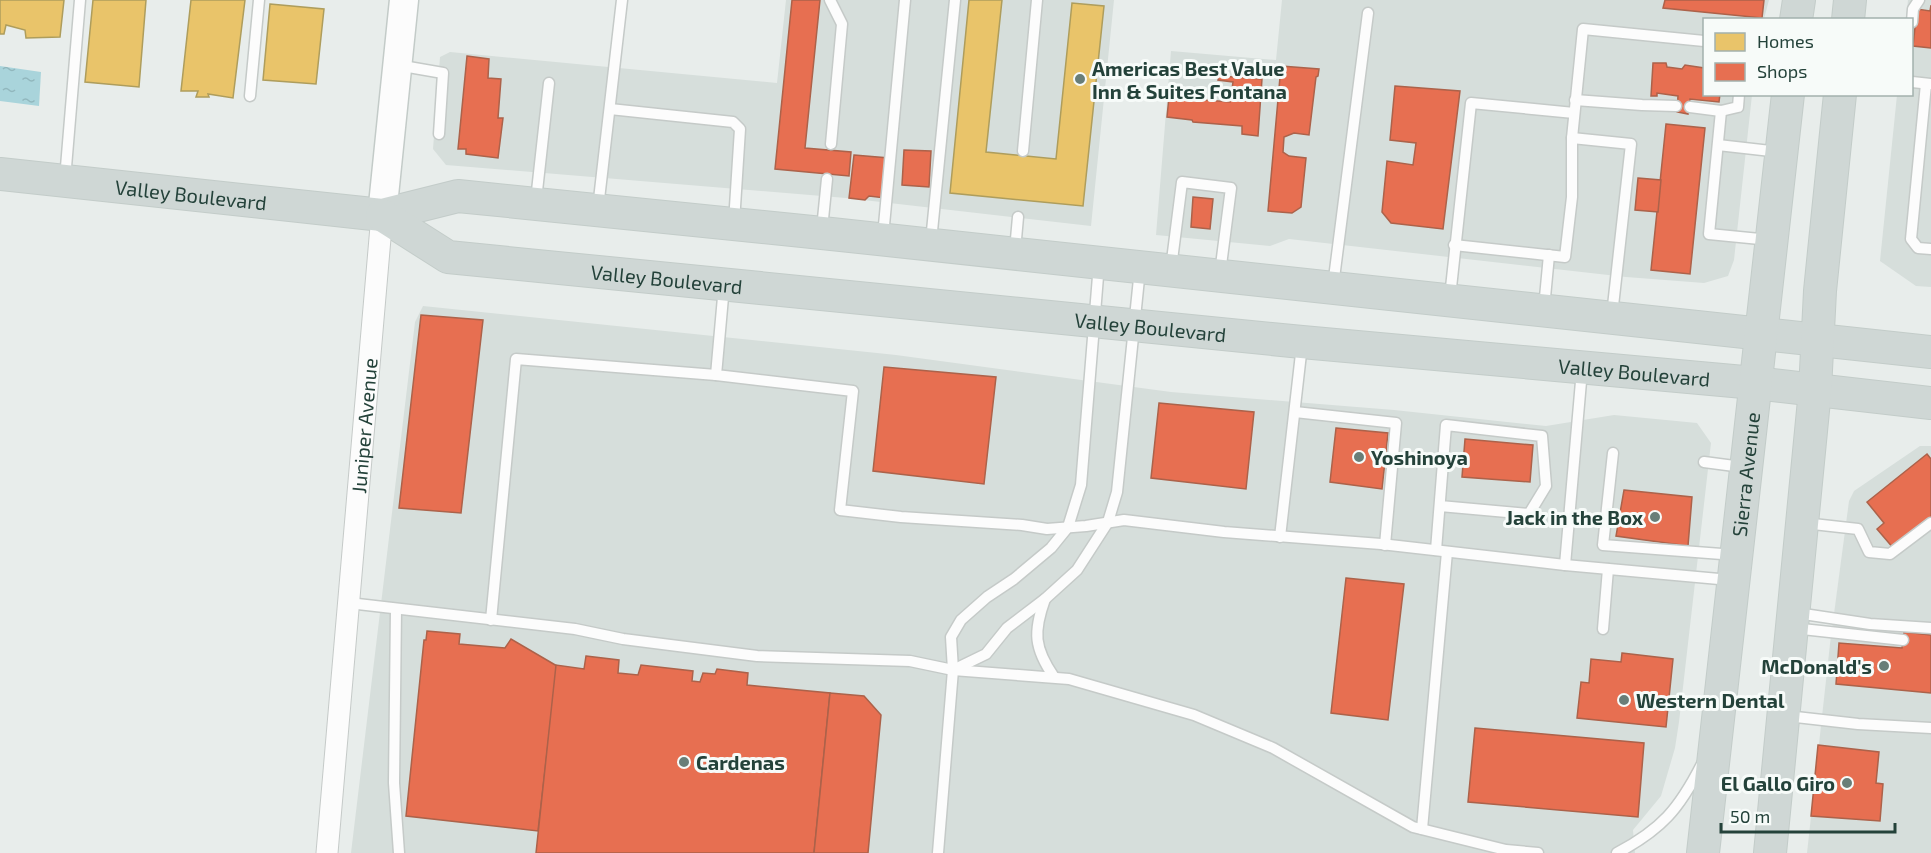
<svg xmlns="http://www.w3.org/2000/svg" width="1931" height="853" font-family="'Exo 2',sans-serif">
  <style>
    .built { fill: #d6dedb }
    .water { fill: url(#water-ripples) }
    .homes { fill: #e9c46a; stroke: #ae9d5c; stroke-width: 1.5 }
    .shops { fill: #e76f51; stroke: #ac624a; stroke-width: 1.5 }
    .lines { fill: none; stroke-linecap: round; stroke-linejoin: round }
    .lane-casing { stroke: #c5cac8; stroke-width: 13 }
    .street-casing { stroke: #c5cac8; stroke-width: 23 }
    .secondary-casing { stroke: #c3cbc8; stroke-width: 31 }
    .primary-casing { stroke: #c3ccc9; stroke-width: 34 }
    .lane { stroke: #fcfcfc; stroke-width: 10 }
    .street { stroke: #fcfcfc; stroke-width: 21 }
    .secondary { stroke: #fcfcfc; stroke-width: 28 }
    .primary { stroke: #cfd7d5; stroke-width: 32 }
    .poi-dot { fill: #697e78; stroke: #f7fbf9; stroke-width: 2 }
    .labels { text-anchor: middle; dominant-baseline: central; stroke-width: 6; stroke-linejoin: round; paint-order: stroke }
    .poi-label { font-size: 20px; font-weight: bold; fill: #24423a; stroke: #f7fbf9; text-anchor: start }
    .street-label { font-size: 20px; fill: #24423a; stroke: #f7fbf9 }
  </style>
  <defs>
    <pattern id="water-ripples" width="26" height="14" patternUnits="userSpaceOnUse" patternTransform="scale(1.5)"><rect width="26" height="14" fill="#a9d4db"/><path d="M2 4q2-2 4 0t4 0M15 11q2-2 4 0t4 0" fill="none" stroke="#91b7bd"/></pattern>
  </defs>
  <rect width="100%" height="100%" fill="#e8edeb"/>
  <g class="built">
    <polygon points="786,0 1114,0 1091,226 846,198 446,165 433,149 440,57 450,52 777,83"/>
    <polygon points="1282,0 1769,0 1764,19 1704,20 1704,94 1752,95 1734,260 1728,276 1704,283 1626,277 1289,239 1270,246 1156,235 1171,51 1276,60"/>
    <polygon points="1908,0 1931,0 1931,287 1916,286 1880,261 1897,95 1912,94 1912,20 1906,19"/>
    <polygon points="423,306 896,355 1171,392 1394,410 1546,426 1614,415 1697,423 1711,443 1679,722 1675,748 1661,796 1633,830 1635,853 351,853 415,322"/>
    <polygon points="1920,446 1931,446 1931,853 1807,853 1830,644 1849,501 1854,491"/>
  </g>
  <polygon class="water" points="0,66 41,72 39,106 0,101"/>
  <g class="homes">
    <polygon points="0,0 64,0 60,37 26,38 25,30 6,25 4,34 0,34"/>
    <polygon points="93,0 146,0 139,87 85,82"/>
    <polygon points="191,0 245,0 233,98 208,94 209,97 196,97 198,91 181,91"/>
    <polygon points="969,0 1002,0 986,152 1056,159 1072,3 1104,6 1083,206 950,193"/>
    <polygon points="270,4 324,9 316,84 263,80"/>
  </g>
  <g class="shops">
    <polygon points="792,0 820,0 805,148 851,152 849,176 775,169"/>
    <polygon points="1665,0 1764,0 1762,18 1663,8"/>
    <polygon points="1931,5 1931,48 1913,46 1917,9 1930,11"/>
    <polygon points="467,56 489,59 488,78 501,79 498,118 503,118 498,158 466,154 466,149 458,149"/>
    <polygon points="1653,63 1666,63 1667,67 1682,69 1685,65 1704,68 1704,94 1720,94 1719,102 1690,99 1688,114 1677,112 1678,96 1657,93 1657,96 1651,96"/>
    <polygon points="1281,66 1319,69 1318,76 1316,77 1309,135 1294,133 1284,137 1283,152 1289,156 1306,158 1301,207 1292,213 1268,211"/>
    <polygon points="1219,76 1262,79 1258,136 1242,134 1242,126 1193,122 1192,120 1167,117 1169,97 1230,102 1233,82 1218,80"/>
    <polygon points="1395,86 1460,91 1443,229 1391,223 1382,212 1387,161 1413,165 1416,143 1390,140"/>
    <polygon points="1666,124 1705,128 1690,274 1651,270"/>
    <polygon points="904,150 931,151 929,187 902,185"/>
    <polygon points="854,155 889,158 885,198 869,196 865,200 849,198"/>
    <polygon points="1638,178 1661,180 1658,212 1635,210"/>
    <polygon points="1193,197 1213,199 1210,229 1191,227"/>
    <polygon points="421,315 483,320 461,513 399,508"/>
    <polygon points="884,367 996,377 984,484 873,471"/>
    <polygon points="1159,403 1254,412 1246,489 1151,478"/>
    <polygon points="1336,428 1388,433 1382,489 1330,482"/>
    <polygon points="1465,439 1533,445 1530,482 1462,477"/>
    <polygon points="1927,454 1931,459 1931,519 1894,549 1877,529 1884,523 1867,502"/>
    <polygon points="1624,490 1692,497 1688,546 1616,536"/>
    <polygon points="1346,578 1404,584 1388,720 1331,713"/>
    <polygon points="427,631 460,634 459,644 505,648 511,639 557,666 538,831 406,816 424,640 426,640"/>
    <polygon points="1904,632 1931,635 1931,693 1836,684 1839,643 1902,648"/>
    <polygon points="1622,653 1673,659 1666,727 1577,718 1581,682 1589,683 1591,659 1621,662"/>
    <polygon points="586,656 619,660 618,673 638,675 641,665 693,671 692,681 700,682 703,673 715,674 717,669 748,673 747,685 830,693 814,853 536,853 556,665 584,669"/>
    <polygon points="830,693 864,696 881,715 868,853 814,853"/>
    <polygon points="1475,728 1644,743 1638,817 1468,802"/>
    <polygon points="1818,745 1879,752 1876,783 1883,784 1880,821 1811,816"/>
  </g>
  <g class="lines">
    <defs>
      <g id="lane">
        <polyline points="830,0 842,24 831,144"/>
        <polyline points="1912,22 1913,9 1919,0"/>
        <polyline points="397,65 443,73 439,134"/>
        <polyline points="1912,82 1931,84"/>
        <polyline points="1926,84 1911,239 1918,248 1931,249"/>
        <polyline points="250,96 259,0"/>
        <polyline points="1575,100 1642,105 1676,106"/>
        <polyline points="1690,107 1721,111 1738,107 1739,94"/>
        <polyline points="610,109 733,122 740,129 734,222"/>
        <polyline points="1721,111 1709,234 1770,240"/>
        <polyline points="1572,138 1631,144 1612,315"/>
        <polyline points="1718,145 1780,152"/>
        <polyline points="1023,151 1037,0"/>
        <polyline points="65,179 80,0"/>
        <polyline points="536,200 549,83"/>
        <polyline points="598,208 622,0"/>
        <polyline points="822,229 827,179"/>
        <polyline points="883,236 905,0"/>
        <polyline points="931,241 955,0"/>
        <polyline points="1454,245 1565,257 1572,197 1572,138 1583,29 1704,41"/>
        <polyline points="1015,250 1018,217"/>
        <polyline points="1171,268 1182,182 1231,188 1220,273"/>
        <polyline points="724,286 716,375 853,391 840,510 901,517 1022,525 1047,529 1086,526 1124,520 1224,532 1381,544 1565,565 1730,580"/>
        <polyline points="1333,286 1368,13"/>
        <polyline points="1450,297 1471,103 1574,113"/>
        <polyline points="1544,308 1549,255"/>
        <polyline points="1295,412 1396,423 1385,545"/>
        <polyline points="1613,453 1603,545 1735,555"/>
        <polyline points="1704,462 1742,467"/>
        <polyline points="1804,523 1858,529 1869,552 1890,554 1931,523"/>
        <polyline points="1280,537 1302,345"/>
        <polyline points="1436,550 1446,425 1542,436 1546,486 1529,514 1440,506"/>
        <polyline points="1565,565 1582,370"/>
        <path d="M 1045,599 C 1033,632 1034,648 1054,677"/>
        <polyline points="349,603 575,629 623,639 757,656 910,661 953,670 1069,679 1194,715 1273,748 1413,827 1506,850 1538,853"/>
        <polyline points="396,609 394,783 399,853"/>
        <polyline points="1797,613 1870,624 1931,628"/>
        <polyline points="491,620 516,359 716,375"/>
        <polyline points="1793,628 1903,640"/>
        <polyline points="1603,629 1608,569"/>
        <polyline points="953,670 986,654 1007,628 1045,599 1077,570 1108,522 1117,492 1140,269"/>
        <polyline points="1787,716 1858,724 1931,728"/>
        <polyline points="1422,829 1447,552"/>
        <polyline points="938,853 953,670 951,637 961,620 987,597 1014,579 1051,548 1068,527 1081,485 1099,264"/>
        <path d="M 1617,853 C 1662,829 1679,809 1702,764"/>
      </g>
      <g id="street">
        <path id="s1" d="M 327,853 L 382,215"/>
      </g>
      <polyline id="secondary" points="382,215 404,0"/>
      <g id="primary">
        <polyline points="1796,20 1799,0"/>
        <polyline points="1848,20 1850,0"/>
        <path id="s2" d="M 0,174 L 382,215 L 458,196 L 822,233 L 1931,352"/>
        <path id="s3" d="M 382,215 L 448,257 L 1302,342 L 1755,383 L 1931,403"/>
        <path id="s4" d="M 1703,853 L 1788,94"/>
        <polyline points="1770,853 1815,390 1820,291 1840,94"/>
      </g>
    </defs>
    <use href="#lane" class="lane-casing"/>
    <use href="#street" class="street-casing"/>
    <use href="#secondary" class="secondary-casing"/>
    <use href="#primary" class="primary-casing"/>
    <use href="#lane" class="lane"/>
    <use href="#street" class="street"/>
    <use href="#secondary" class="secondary"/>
    <use href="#primary" class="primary"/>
  </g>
  <g class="poi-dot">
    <circle cx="1080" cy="79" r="6"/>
    <circle cx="1359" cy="457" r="6"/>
    <circle cx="1655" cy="517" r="6"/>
    <circle cx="1884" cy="666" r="6"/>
    <circle cx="1624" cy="700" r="6"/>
    <circle cx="684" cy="762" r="6"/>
    <circle cx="1847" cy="783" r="6"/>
  </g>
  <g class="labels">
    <g class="poi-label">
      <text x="1092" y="68">Americas Best Value<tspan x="1092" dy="23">Inn &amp; Suites Fontana</tspan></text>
      <text x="1371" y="457">Yoshinoya</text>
      <text x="1643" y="517" text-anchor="end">Jack in the Box</text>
      <text x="1872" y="666" text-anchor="end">McDonald's</text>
      <text x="1636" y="700">Western Dental</text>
      <text x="696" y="762">Cardenas</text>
      <text x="1835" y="783" text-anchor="end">El Gallo Giro</text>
    </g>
    <g class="street-label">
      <text stroke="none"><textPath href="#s2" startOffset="192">Valley Boulevard</textPath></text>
      <text stroke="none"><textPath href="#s3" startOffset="298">Valley Boulevard</textPath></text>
      <text stroke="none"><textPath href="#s3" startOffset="784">Valley Boulevard</textPath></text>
      <text stroke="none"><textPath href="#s3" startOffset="1270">Valley Boulevard</textPath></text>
      <text stroke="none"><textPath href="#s1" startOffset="429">Juniper Avenue</textPath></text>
      <text stroke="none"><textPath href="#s4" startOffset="381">Sierra Avenue</textPath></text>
    </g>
  </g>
  <rect x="1703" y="18" width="210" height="78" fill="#f7fbf9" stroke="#a3b1ad" stroke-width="1.5"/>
  <rect x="1715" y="33" width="30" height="18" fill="#e9c46a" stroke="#a3b1ad" stroke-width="1.5"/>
  <text x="1757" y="48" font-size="18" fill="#24423a">Homes</text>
  <rect x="1715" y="63" width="30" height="18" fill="#e76f51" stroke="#a3b1ad" stroke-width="1.5"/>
  <text x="1757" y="78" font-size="18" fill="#24423a">Shops</text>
  <path d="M1721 823v9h174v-9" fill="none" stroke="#24423a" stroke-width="3"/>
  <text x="1730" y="823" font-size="18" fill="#24423a" stroke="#f7fbf9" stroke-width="4.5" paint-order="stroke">50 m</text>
</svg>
